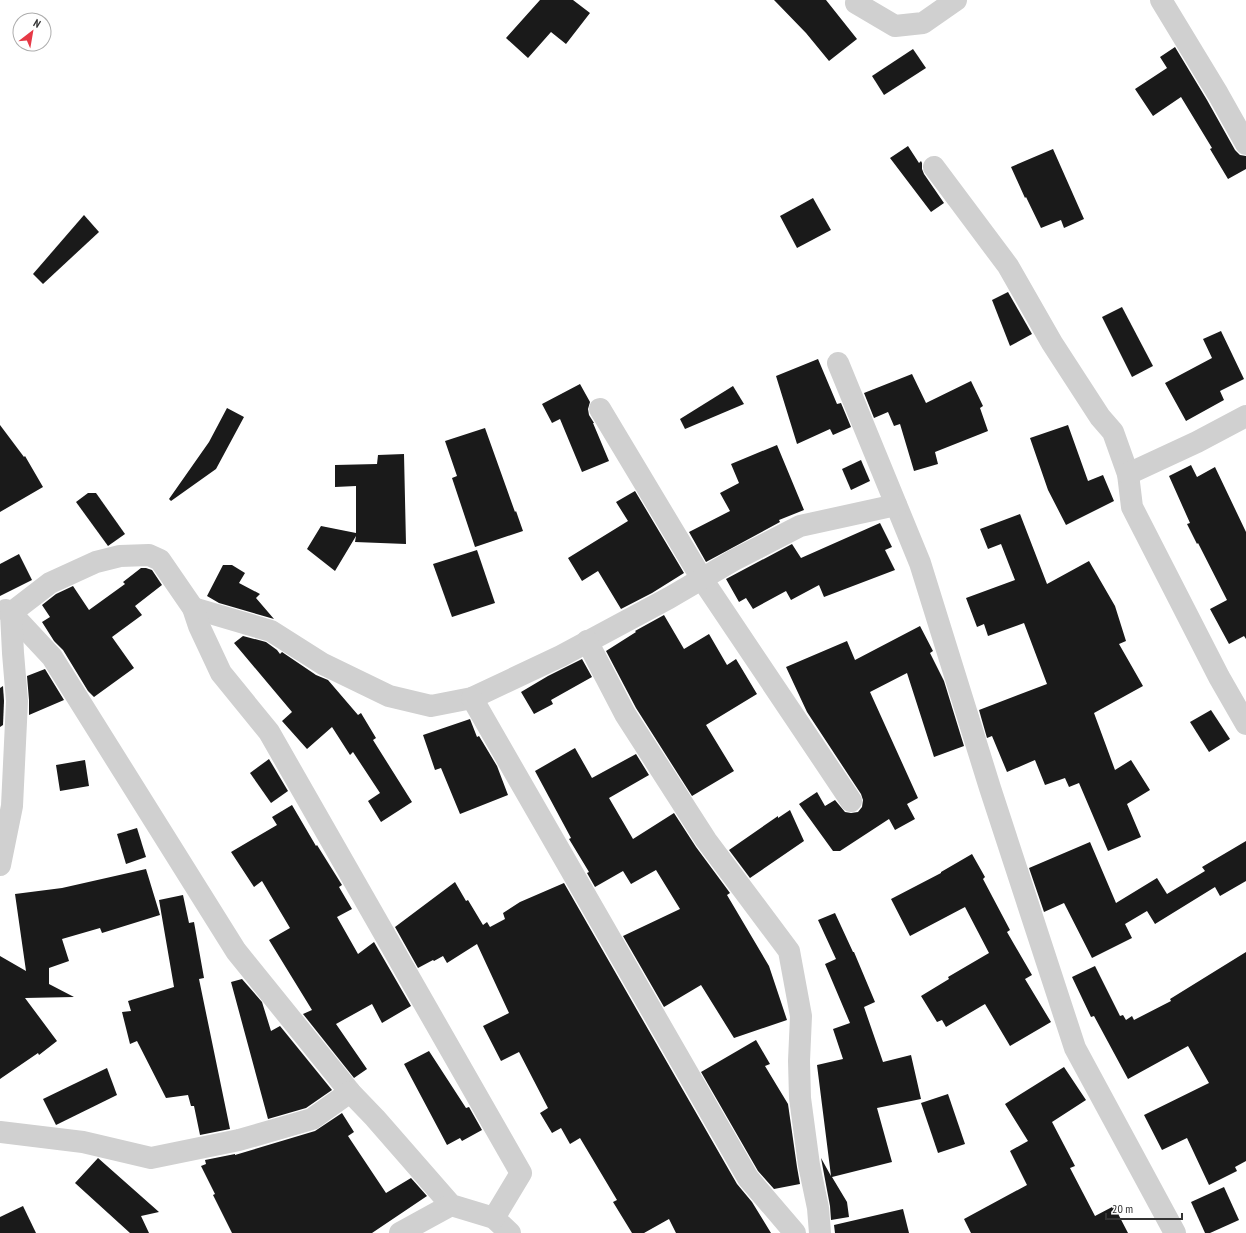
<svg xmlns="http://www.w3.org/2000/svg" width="1246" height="1233" font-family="'PT Sans Narrow',sans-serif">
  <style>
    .building { fill: #1a1a1a }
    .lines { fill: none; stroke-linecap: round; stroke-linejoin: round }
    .minor { stroke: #d0d0d0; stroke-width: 22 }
  </style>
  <rect width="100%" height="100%" fill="#fff"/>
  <g class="building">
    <polygon points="540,0 573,0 590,13 566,44 551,32 528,58 506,38"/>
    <polygon points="774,0 826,0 857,39 829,61 806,33"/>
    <polygon points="1175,47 1207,100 1235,150 1240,155 1246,156 1246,169 1228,179 1210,149 1212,148 1181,97 1153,116 1135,89 1167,68 1160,57"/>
    <polygon points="913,49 926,68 884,95 872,76"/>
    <polygon points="908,146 919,163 921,161 922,163 922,169 924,174 944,203 931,212 890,158"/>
    <polygon points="1053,149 1084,219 1064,228 1061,220 1041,228 1026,197 1025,198 1011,167"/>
    <polygon points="813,198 831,230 797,248 780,216"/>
    <polygon points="84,215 99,232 43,284 33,274"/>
    <polygon points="1008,292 1032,334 1010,346 992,300"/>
    <polygon points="1122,307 1153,366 1132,377 1102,317"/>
    <polygon points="1221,331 1244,379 1220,391 1224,400 1186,421 1165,383 1212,358 1203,339"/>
    <polygon points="818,359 837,404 841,403 851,427 833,435 830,429 797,444 776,376"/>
    <polygon points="912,374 926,403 971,381 983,406 980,408 988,431 935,452 938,464 914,471 900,424 894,426 888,412 874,418 864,393"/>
    <polygon points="580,384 590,402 588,409 589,415 594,423 593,423 609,461 582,472 560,419 552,423 542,404"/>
    <polygon points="733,386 744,404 685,429 680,419"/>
    <polygon points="227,408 244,417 216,469 171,501 169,499 209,442"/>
    <polygon points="0,425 24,457 25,456 43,487 0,512"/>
    <polygon points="1068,425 1088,481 1103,475 1114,501 1066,525 1048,490 1030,438"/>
    <polygon points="485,428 515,512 516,511 523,531 475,547 452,478 457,476 445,441"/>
    <polygon points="777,445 804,510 779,520 780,522 706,562 689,532 730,511 720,493 739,483 731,464"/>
    <polygon points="404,454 406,544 355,542 356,536 335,571 307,549 321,526 356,533 356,486 335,487 335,465 377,464 378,455"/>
    <polygon points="861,460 870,481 851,490 842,469"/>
    <polygon points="1191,465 1197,477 1215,467 1246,532 1246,639 1244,636 1229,644 1210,609 1227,600 1198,543 1197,544 1187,524 1190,523 1169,476"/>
    <polygon points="635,491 684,573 652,593 621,609 598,571 582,581 568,558 628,521 616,502"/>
    <polygon points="88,493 96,493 125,534 108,546 76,502"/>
    <polygon points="1020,514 1047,584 1089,561 1115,606 1126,641 1119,644 1143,686 1094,713 1115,770 1131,760 1150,790 1127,804 1141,837 1108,851 1079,783 1069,787 1065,778 1045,785 1035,760 1007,772 992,736 987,738 979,710 1047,684 1024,623 988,636 984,624 977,627 966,598 1015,580 1001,544 988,549 980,529"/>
    <polygon points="880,523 892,547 885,550 895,570 824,597 819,585 791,600 786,591 753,609 746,598 739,602 726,579 792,544 801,558"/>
    <polygon points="477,550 495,603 452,617 433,564"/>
    <polygon points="19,554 32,580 0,596 0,564"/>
    <polygon points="223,565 232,565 245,573 239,583 260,594 256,598 274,619 219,603 207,596"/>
    <polygon points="141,568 146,568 152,570 162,585 135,606 142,615 112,637 134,668 94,697 88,691 63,650 54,641 42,622 50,617 42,605 56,594 73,586 89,610 125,584 123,582"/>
    <polygon points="664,615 684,649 709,634 727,665 736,659 757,694 706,725 734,771 692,796 636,708 606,651 636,632 635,631"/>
    <polygon points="920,626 933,651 930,653 944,681 964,746 934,757 907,673 870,692 918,798 907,804 915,819 895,830 889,819 840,851 833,851 799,804 817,792 825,806 835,800 845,812 851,813 858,812 862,807 863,800 861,794 807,712 786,667 847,641 855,660"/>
    <polygon points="243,636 266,642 277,650 280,654 282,652 316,675 328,680 358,715 361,713 376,738 373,740 412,802 381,822 368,801 380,793 353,752 350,755 332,727 307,749 282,721 292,712 234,643"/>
    <polygon points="582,659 592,677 551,700 553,704 534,714 521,692 548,676"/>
    <polygon points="45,669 64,700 29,715 29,700 27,676"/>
    <polygon points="3,686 4,701 3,725 0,727 0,688"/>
    <polygon points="1211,710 1230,739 1209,752 1190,722"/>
    <polygon points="470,719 477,737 479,736 497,766 508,795 460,814 441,768 435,770 423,735"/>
    <polygon points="575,748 592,778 636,754 649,775 609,798 633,839 674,813 696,847 730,893 727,895 769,966 787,1020 734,1038 701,985 664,1007 623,936 680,909 656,870 631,884 623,871 595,887 587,873 589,872 569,839 571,838 535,771"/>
    <polygon points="269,759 288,791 271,803 250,773"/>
    <polygon points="85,760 89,786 60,791 56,765"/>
    <polygon points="292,805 316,846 317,845 342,885 339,887 352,909 337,917 358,954 374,942 411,1006 382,1023 372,1004 336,1024 367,1069 354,1078 303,1014 312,1010 269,940 290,928 262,881 254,887 231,852 277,825 272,817"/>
    <polygon points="790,810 804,841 750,878 729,850 778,816 778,818"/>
    <polygon points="137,828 146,857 126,864 117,834"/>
    <polygon points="1246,841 1246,881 1220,896 1215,887 1155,924 1147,911 1125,924 1132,938 1092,958 1064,903 1044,912 1029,868 1090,842 1116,903 1157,878 1167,894 1205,871 1202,867"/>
    <polygon points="972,854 985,877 983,879 1010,930 1007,932 1032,975 1025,979 1051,1022 1010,1046 985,1004 946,1027 942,1020 937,1022 921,996 949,979 948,977 989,953 965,907 910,936 891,899 941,873 941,872"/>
    <polygon points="146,869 160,915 102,933 100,928 62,939 69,961 49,968 49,984 74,997 25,998 57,1041 39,1055 38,1053 0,1079 0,956 26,971 15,894 62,888"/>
    <polygon points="455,882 466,901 468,900 483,925 487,922 490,927 505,919 503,913 520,902 564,883 737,1184 752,1202 771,1233 676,1233 669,1219 644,1233 632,1233 613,1202 617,1200 580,1138 570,1144 561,1128 552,1133 540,1113 548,1108 519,1052 501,1061 483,1026 509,1013 477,944 447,963 443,956 434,961 433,960 418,968 395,927"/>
    <polygon points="183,895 189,923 194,922 204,978 199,979 230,1129 200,1135 194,1106 191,1106 188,1095 166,1098 137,1041 130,1044 122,1012 131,1011 128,1001 174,987 159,900"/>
    <polygon points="835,913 853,952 854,952 875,1002 864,1007 883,1062 911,1055 921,1099 877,1108 892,1162 832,1177 847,1202 849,1217 831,1220 830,1206 821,1158 831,1176 817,1065 843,1059 833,1029 850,1023 825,964 836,959 818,920"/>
    <polygon points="1246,952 1246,1161 1235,1167 1237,1171 1209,1185 1187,1138 1162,1150 1144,1115 1209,1083 1188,1046 1128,1079 1094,1016 1091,1017 1072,977 1095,966 1120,1016 1123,1015 1126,1020 1132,1016 1134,1020 1171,1001 1170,999"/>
    <polygon points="242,979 262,1002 271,1031 280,1026 332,1090 306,1108 268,1119 231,982"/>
    <polygon points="756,1040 770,1064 765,1066 788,1104 797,1167 800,1184 774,1189 758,1171 701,1072"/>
    <polygon points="429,1051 466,1108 469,1107 482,1130 462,1141 460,1138 447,1145 404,1064"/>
    <polygon points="1064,1067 1086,1100 1052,1122 1075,1166 1070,1168 1095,1216 1114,1206 1128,1233 971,1233 964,1219 1027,1185 1010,1151 1028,1141 1005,1104"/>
    <polygon points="107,1068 117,1095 56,1125 43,1099"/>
    <polygon points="948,1094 965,1144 938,1153 921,1103"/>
    <polygon points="342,1113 354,1132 348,1136 386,1193 411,1178 427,1196 372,1233 232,1233 213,1195 215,1194 201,1166 206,1164 205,1160 235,1154 235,1155 315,1131"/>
    <polygon points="98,1158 159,1212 141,1216 149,1233 130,1233 75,1183"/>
    <polygon points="1224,1187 1239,1220 1210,1233 1205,1233 1191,1202"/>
    <polygon points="23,1206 36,1233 0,1233 0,1217"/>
    <polygon points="903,1209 909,1233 835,1233 834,1225"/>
  </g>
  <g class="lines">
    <g class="minor">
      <polyline points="1161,0 1218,94 1246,144"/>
      <polyline points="856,3 895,26 923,23 956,0"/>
      <polyline points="934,167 1008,266 1052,343 1100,417 1113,432 1128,474 1132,507 1219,677 1246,724"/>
      <polyline points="838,363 920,563 990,788 1075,1048 1175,1233"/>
      <polyline points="600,409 702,579 851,801"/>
      <polyline points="1128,474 1197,442 1246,416"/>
      <polyline points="193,608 271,631 323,664 389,696 431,706 472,698 561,656 669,598 734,560 800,526 896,505"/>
      <polyline points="6,610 11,613 52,657 236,951 350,1092 375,1118 451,1205 494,1218 510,1233"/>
      <polyline points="587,641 625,714 706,840 789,951 801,1016 799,1061 800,1098 809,1165 818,1208 820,1233"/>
      <polyline points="472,698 748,1178 795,1233"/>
      <polyline points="0,865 12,806 17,701 13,653 11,613 50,583 96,562 120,556 149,555 160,560 193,608 199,626 221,673 269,732 521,1173 494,1218"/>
      <polyline points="0,1132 83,1142 151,1158 239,1140 312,1119 350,1092"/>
      <polyline points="400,1233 451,1205"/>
    </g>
  </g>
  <g transform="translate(32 32) rotate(31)"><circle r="19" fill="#ffffff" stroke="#adadad"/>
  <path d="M0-3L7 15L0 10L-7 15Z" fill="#e63946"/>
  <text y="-6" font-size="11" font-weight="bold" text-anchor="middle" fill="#333333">N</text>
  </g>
  <path d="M1106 1213v6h76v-6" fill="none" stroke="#333333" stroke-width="2"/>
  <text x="1112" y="1213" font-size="12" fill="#333333" stroke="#ffffff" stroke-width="3" paint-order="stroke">20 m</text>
</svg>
